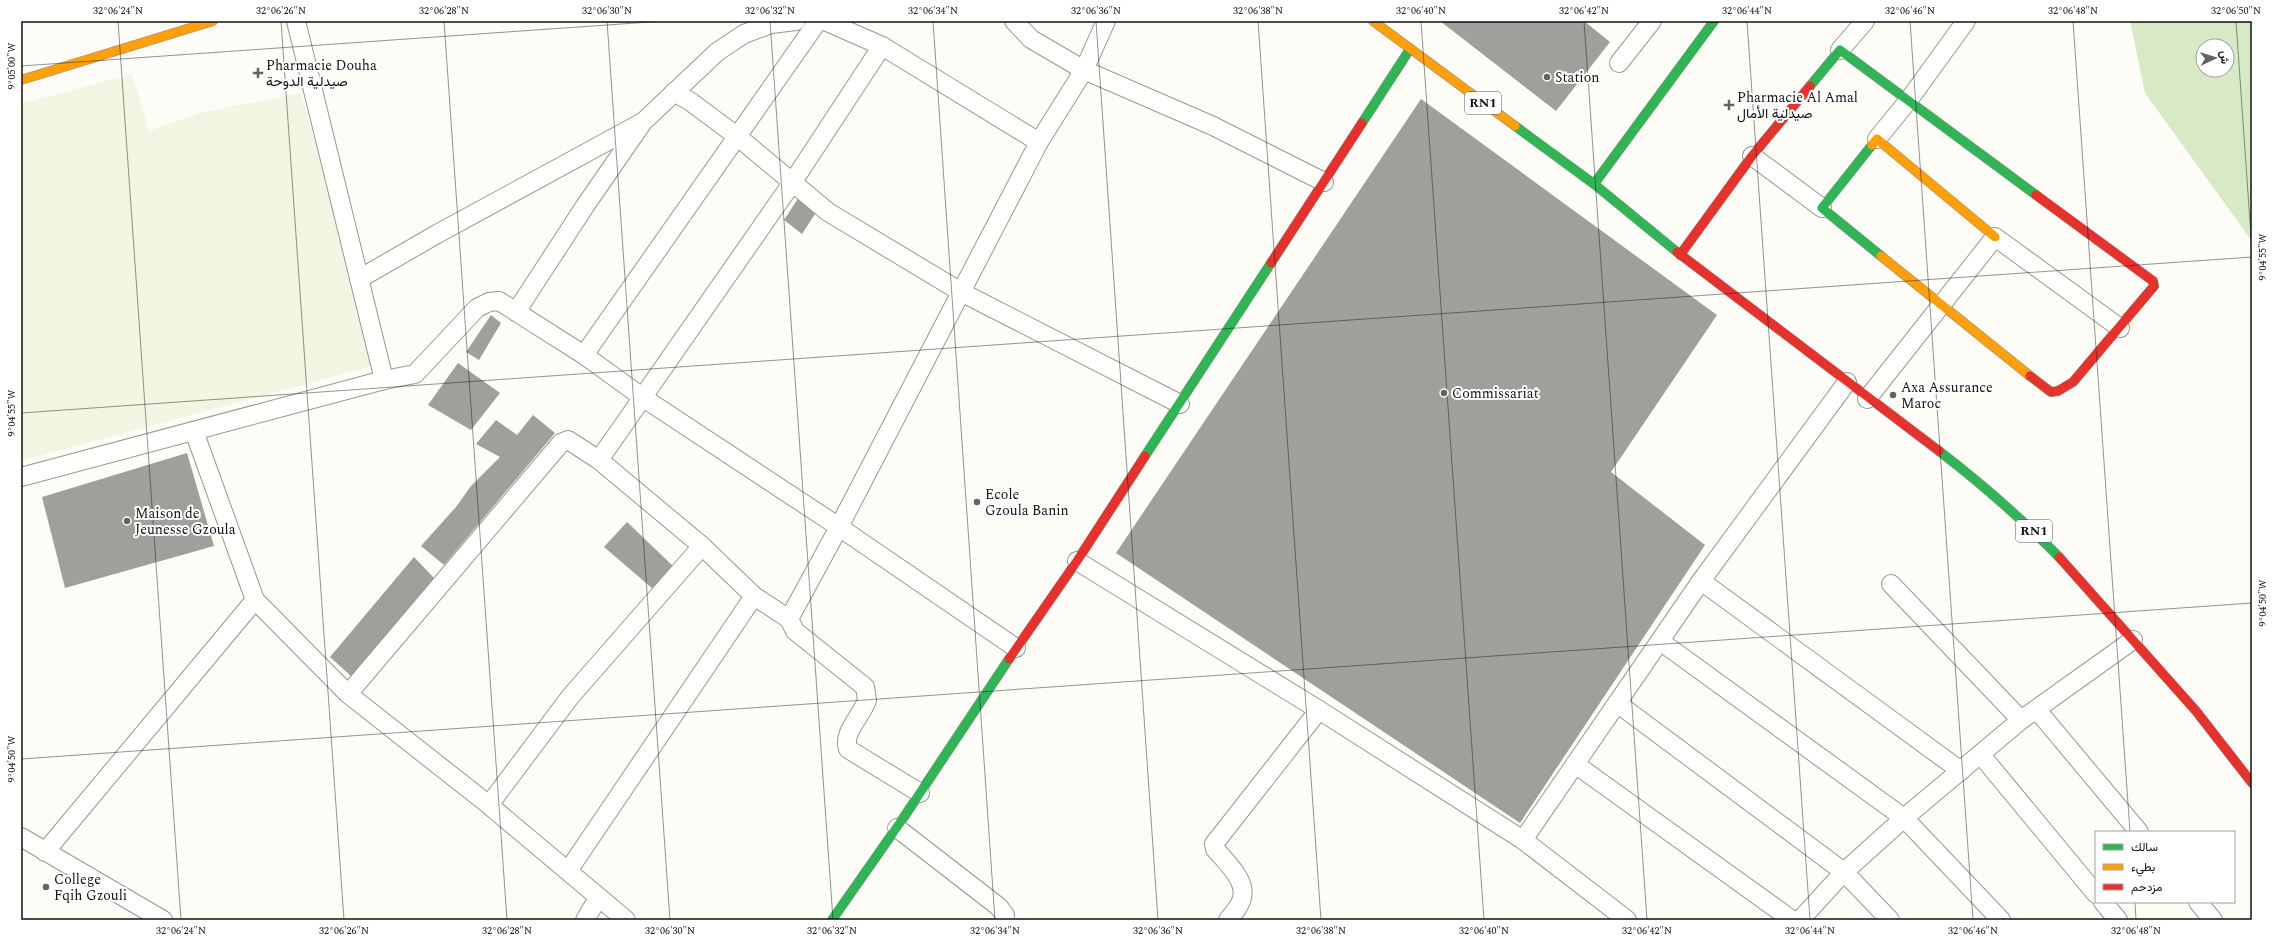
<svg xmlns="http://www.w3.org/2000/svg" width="2273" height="941" font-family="Spectral,Vazirmatn,serif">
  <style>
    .forest { fill: #d8eac5; fill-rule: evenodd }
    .pitch { fill: #f0f6e1 }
    .building { fill: #a19f9c }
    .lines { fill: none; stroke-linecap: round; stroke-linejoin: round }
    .street-casing { stroke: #979795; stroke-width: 20 }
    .fast-casing { stroke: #8e8d8b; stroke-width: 10 }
    .slow-casing { stroke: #8e8d8b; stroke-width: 10 }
    .jam-casing { stroke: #8e8d8b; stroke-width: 10 }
    .street { stroke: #fffffe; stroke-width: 18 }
    .fast { stroke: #30b455; stroke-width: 9 }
    .slow { stroke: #ff9f0a; stroke-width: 9 }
    .jam { stroke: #e5322d; stroke-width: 9 }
    .ticks { fill: none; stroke: #111; stroke-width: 1; stroke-opacity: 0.45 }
    .poi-dot { fill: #646362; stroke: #fff; stroke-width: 1.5 }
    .labels { text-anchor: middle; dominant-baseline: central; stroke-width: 4; stroke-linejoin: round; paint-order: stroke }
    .shield { fill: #fff; stroke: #585858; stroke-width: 1 }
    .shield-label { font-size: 13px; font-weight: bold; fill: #111 }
    .poi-label { font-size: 14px; fill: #111; stroke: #fff; text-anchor: start }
    .neatline { fill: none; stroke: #111; stroke-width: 1.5 }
    .ticks-label { font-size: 10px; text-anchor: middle; fill: #111 }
  </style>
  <rect width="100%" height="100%" fill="#fdfcf7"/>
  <path class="forest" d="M 2130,21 L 2252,21 L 2252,241 L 2145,93 ZM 2203,46 L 2227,46 L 2227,70 L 2203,70 Z"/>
  <polygon class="pitch" points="132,74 149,131 204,112 301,93 376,365 21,461 21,104"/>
  <g class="building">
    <polygon points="1440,21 1584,21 1610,42 1556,111"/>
    <polygon points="1421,99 1717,315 1611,472 1705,545 1520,823 1116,553"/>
    <polygon points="801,194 817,211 802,234 784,220"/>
    <polygon points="491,315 501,323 479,360 466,352"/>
    <polygon points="458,363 500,393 471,430 428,405"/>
    <polygon points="533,415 555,433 444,565 421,546 456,507 471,486 500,457 476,444 496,420 517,435"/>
    <polygon points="187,453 214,546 65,588 42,497"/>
    <polygon points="627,522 674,567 653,589 604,547"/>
    <polygon points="414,557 434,578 351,676 330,657"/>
  </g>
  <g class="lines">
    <defs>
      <g id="street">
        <polyline points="296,21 384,380"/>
        <polyline points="825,21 882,46 1039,142"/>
        <polyline points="1014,21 1031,39 1084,70 1213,126 1324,182"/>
        <polyline points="1840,50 1865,21"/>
        <polyline points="1619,63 1652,21"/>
        <polyline points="674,92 691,102 738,137 828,212 961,292 1180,404"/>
        <polyline points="1877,139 1908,101 1966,21"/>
        <polyline points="1752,156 1822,208"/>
        <polyline points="359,279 437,234 641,123"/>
        <polyline points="516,312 585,206 643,122 717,52 744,34 771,24 796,21"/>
        <polyline points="584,355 818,21"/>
        <polyline points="1867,399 1995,237 2120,328"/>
        <polyline points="194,431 255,600 348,694 489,805 626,920"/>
        <polyline points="599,460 792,183 882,46"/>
        <polyline points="21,477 384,380 415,374 477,308 489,302 499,301 584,355 642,397 839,527 1016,648"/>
        <polyline points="1077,561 1319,710 1523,840 1627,920"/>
        <polyline points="1701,581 1961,771"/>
        <polyline points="1891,584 2021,720"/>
        <polyline points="789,619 839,527 1039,142 1084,70 1106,21"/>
        <polyline points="1660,641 1904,818 2001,920"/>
        <path d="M 348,694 L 561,443 L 568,440 L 599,460 L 702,546 L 754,596 L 789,619 L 795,631 L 865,687 L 867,700 C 862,716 842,732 848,749 L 920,793"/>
        <polyline points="1617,703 1844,872 1890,920"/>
        <polyline points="2037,710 2139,832"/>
        <polyline points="1981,755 2096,894"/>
        <polyline points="1575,764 1792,920"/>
        <polyline points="489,805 570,697 702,546"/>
        <polyline points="897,828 999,907 1005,915 1004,920"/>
        <polyline points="21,837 163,920"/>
        <polyline points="1523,840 1701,581 1847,382"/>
        <polyline points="45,852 255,600"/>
        <polyline points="568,871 754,596"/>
        <polyline points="2103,902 2118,920"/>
        <polyline points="2198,902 2213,920"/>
        <polyline points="585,920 598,898"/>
        <path d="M 1228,920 C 1232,914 1239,908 1241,901 C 1249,882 1226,862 1215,849 L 1214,844 L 1319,710"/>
        <polyline points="1800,920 1844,872 1904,818 2021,720 2133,640"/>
      </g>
      <g id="fast">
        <polyline points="1810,86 1840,50 2036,195"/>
        <polyline points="1362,123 1410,49"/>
        <polyline points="1515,126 1594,184 1677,252"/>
        <polyline points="1872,145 1822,208 1881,256"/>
        <polyline points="1594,184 1714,21"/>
        <path d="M 1939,451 C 1982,484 2022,519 2059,557"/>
        <polyline points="1145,456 1271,263"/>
        <polyline points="832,920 904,817 1009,659"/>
      </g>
      <g id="slow">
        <polyline points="1373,21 1515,126"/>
        <polyline points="21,80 213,21"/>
        <polyline points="1872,145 1877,139 1995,237"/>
        <polyline points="1881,256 2030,376"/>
      </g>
      <g id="jam">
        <polyline points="1677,252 1939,451"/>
        <polyline points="1680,255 1752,156 1810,86"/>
        <polyline points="1271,263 1362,123"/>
        <polyline points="2030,376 2051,392 2058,391 2073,382 2154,286 2153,281 2036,195"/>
        <polyline points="2059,557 2196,711 2252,783"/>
        <polyline points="1009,659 1077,561 1145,456"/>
      </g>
    </defs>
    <use href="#street" class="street-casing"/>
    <use href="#fast" class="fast-casing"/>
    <use href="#slow" class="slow-casing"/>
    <use href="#jam" class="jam-casing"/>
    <use href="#street" class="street"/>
    <use href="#fast" class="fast"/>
    <use href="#slow" class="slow"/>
    <use href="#jam" class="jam"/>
  </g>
  <path class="ticks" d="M 118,21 L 181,920M 281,21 L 344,920M 444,21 L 507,920M 607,21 L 670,920M 770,21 L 833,920M 933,21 L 995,920M 1096,21 L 1158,920M 1258,21 L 1321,920M 1421,21 L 1484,920M 1584,21 L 1647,920M 1747,21 L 1810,920M 1910,21 L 1973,920M 2073,21 L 2130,832M 2236,21 L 2252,251M 21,66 L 664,21M 21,413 L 2252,257M 21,759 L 2252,603M 2135,902 L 2136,920"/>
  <g class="poi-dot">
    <path d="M256 67h4v4h4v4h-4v4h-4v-4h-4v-4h4z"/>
    <circle cx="1547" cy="77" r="4"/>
    <path d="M1727 99h4v4h4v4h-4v4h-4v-4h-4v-4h4z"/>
    <circle cx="1444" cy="393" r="4"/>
    <circle cx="1893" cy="395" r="4"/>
    <circle cx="977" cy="502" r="4"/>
    <circle cx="127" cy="521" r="4"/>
    <circle cx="46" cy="887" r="4"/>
  </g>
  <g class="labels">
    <g class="shield">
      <rect x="1465" y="92" width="36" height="22" rx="3"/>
      <rect x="2016" y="520" width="36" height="22" rx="3"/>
    </g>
    <g class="shield-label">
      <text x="1483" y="103">RN1</text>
      <text x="2034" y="531">RN1</text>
    </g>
    <g class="poi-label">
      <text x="266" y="65">Pharmacie Douha<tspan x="266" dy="16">صيدلية الدوحة</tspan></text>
      <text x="1555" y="77">Station</text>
      <text x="1737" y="97">Pharmacie Al Amal<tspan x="1737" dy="16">صيدلية الأمال</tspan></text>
      <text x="1901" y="387">Axa Assurance<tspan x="1901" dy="16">Maroc</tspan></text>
      <text x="1452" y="393">Commissariat</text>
      <text x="985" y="494">Ecole<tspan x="985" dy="16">Gzoula Banin</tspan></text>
      <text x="135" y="513">Maison de<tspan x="135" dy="16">Jeunesse Gzoula</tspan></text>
      <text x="54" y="879">College<tspan x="54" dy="16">Fqih Gzouli</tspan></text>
    </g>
  </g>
  <rect width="2273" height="941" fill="none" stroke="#ffffff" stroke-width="44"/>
  <rect x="2095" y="831" width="140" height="72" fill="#ffffff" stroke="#a0a0a0"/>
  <rect x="2103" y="844" width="20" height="6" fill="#30b455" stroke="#a0a0a0"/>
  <text x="2131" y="851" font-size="12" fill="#111111">سالك</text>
  <rect x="2103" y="864" width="20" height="6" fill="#ff9f0a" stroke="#a0a0a0"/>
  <text x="2131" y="871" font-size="12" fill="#111111">بطيء</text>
  <rect x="2103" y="884" width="20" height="6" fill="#e5322d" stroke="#a0a0a0"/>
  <text x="2131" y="891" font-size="12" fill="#111111">مزدحم</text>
  <g transform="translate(2215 58) rotate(86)"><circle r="19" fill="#ffffff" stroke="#a0a0a0"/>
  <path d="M0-3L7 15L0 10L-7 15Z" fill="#646362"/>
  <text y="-6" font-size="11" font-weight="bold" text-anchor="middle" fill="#111111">ش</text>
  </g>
  <rect x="22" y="22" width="2229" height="897" class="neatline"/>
  <g class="ticks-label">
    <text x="118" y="14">32°06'24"N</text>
    <text x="281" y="14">32°06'26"N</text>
    <text x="444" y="14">32°06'28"N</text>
    <text x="607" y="14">32°06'30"N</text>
    <text x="770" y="14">32°06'32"N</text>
    <text x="933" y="14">32°06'34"N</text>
    <text x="1096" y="14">32°06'36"N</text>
    <text x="1258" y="14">32°06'38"N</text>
    <text x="1421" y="14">32°06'40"N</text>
    <text x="1584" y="14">32°06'42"N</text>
    <text x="1747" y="14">32°06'44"N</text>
    <text x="1910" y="14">32°06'46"N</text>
    <text x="2073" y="14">32°06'48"N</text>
    <text x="2236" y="14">32°06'50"N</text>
    <text transform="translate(11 66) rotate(-90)" y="4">9°05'00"W</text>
    <text transform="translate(2262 257) rotate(-90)" y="4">9°04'55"W</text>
    <text transform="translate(11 413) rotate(-90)" y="4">9°04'55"W</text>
    <text transform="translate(2262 603) rotate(-90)" y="4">9°04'50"W</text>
    <text transform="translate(11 759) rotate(-90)" y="4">9°04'50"W</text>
    <text x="181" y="934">32°06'24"N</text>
    <text x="344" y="934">32°06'26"N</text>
    <text x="507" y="934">32°06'28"N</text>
    <text x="670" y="934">32°06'30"N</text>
    <text x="832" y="934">32°06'32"N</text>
    <text x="995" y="934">32°06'34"N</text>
    <text x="1158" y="934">32°06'36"N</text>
    <text x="1321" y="934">32°06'38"N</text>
    <text x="1484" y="934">32°06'40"N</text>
    <text x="1647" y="934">32°06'42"N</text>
    <text x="1810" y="934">32°06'44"N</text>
    <text x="1973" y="934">32°06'46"N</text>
    <text x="2136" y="934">32°06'48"N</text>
  </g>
</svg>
